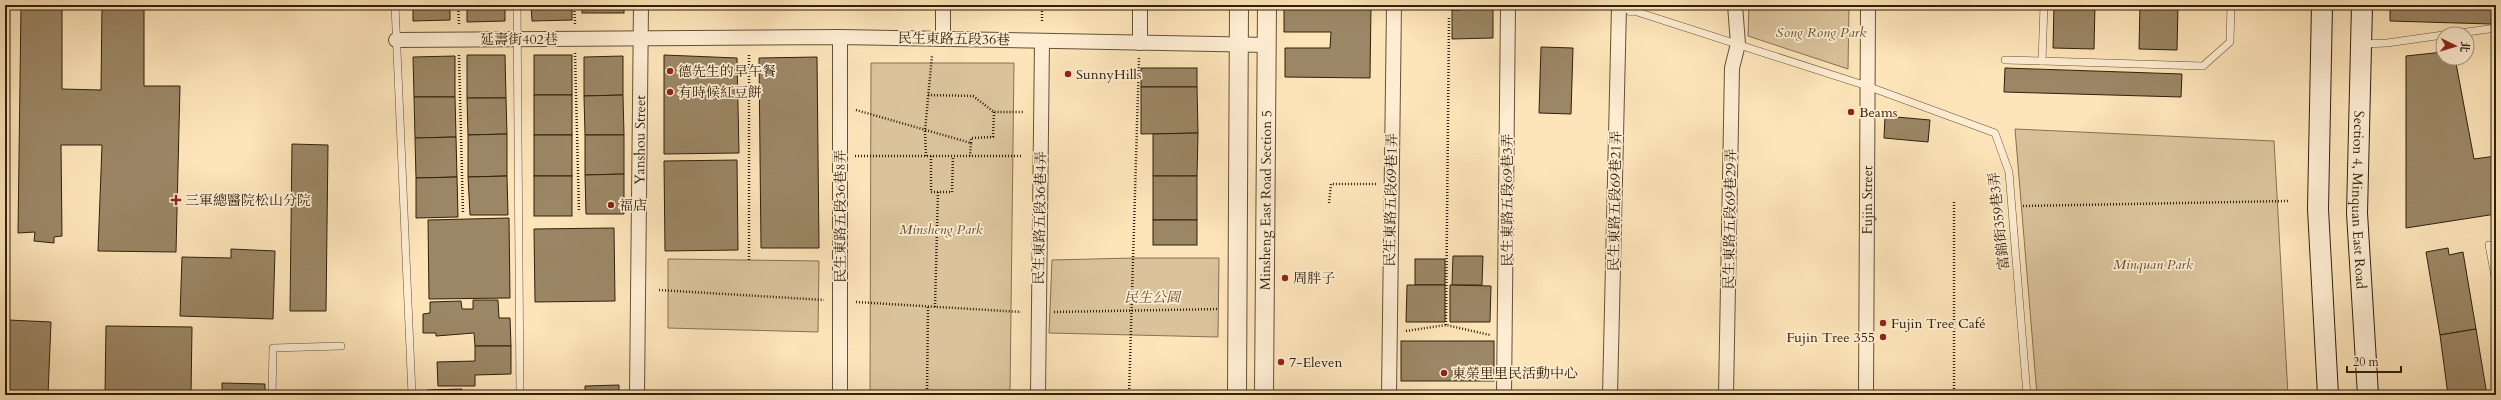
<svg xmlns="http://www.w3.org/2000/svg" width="2501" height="400" font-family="Cardo,'Noto Serif TC',serif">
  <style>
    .green { fill: #dac39b; stroke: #857253 }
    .building { fill: #9b8665; stroke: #30210b }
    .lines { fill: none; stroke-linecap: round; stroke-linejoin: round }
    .service-casing { stroke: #635236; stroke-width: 8 }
    .pedestrian-casing { stroke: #635236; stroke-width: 12 }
    .minor-casing { stroke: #635236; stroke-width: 16 }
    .tertiary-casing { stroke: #635236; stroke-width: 20 }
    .secondary-casing { stroke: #30210b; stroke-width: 22 }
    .path { stroke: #30210b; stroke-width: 2.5; stroke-dasharray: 1 2; stroke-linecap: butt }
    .service { stroke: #feedd2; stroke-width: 7 }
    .pedestrian { stroke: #feedd2; stroke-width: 11 }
    .minor { stroke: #feedd2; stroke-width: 14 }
    .tertiary { stroke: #feedd2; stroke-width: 18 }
    .secondary { stroke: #feedd2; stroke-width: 20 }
    .poi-dot { fill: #8f2418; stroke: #feedd2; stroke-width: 1.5 }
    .labels { text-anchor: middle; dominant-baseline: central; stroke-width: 3.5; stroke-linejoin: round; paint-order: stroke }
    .park-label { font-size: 14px; font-style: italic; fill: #635236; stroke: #feedd2 }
    .street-label { font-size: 14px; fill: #30210b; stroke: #feedd2 }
    .poi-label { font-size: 14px; fill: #30210b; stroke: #feedd2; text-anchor: start }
  </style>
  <rect width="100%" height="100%" fill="#fde4b9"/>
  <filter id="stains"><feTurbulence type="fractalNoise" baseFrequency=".005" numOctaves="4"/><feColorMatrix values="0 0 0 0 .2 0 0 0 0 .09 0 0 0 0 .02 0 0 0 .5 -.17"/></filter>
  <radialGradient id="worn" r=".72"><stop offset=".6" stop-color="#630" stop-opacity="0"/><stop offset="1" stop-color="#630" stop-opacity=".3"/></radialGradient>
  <g class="green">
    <polygon points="1749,5 1849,5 1848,69 1748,36"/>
    <polygon points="871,63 1014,63 1010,395 870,395"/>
    <polygon points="2015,129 2274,141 2288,395 2037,395"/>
    <polygon points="1133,258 1219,258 1218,337 1049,333 1052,260"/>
    <polygon points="668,259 819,261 818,332 668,328"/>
  </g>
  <g class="building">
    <polygon points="21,5 62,5 62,89 101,90 102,5 144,5 144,86 180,86 176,252 98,251 102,145 61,145 62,236 54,237 54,243 34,241 35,232 18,233"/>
    <polygon points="413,5 450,5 450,20 413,21"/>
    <polygon points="467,5 505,5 505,21 467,22"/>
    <polygon points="531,5 572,5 572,20 532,21"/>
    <rect x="582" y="5" width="42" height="8"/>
    <polygon points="1284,5 1371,5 1370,78 1285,77 1285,48 1330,48 1331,32 1284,32"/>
    <polygon points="1407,5 1446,5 1447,7 1407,7"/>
    <polygon points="1460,5 1493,5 1493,38 1452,39 1452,10 1460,10"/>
    <rect x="1669" y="5" width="25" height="4"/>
    <polygon points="2054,5 2095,5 2094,49 2053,48"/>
    <polygon points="2140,5 2178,5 2177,50 2139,49"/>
    <polygon points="2390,5 2492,5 2491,24 2390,21"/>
    <polygon points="1541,47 1573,48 1571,114 1539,113"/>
    <polygon points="2443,52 2443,58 2455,58 2474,159 2496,156 2496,214 2406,228 2406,56"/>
    <polygon points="467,55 505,55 506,98 467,98"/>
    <rect x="534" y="55" width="38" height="40"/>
    <polygon points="664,55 737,58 739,153 664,154"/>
    <polygon points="455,56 455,97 414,97 413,57"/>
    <polygon points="623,56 623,95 584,96 584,57"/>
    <polygon points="817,57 819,248 761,248 759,58"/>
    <rect x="1141" y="68" width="56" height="19"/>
    <polygon points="2005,68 2182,74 2181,97 2004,92"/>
    <polygon points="1141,87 1197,87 1198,133 1141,134"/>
    <rect x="534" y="95" width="38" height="40"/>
    <polygon points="623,95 624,135 585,135 584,96"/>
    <polygon points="414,97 455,97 456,137 415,138"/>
    <polygon points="467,98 506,98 507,134 468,135"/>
    <polygon points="1885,116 1930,120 1928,142 1884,138"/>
    <polygon points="1198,133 1197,176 1153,176 1153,134"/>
    <polygon points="507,134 507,176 468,177 468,135"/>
    <rect x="534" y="135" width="38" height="41"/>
    <polygon points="585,135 624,135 624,174 585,175"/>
    <polygon points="456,137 457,177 416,178 415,138"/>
    <polygon points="292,144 328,145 326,311 290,311"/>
    <polygon points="737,160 738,250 665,251 664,161"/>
    <polygon points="624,174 624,214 586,214 585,175"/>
    <polygon points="507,176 508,215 470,215 468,177"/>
    <rect x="534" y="176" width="38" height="40"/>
    <rect x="1153" y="176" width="44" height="44"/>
    <polygon points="457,177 458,217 416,218 416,178"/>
    <polygon points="509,218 510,298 429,299 428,220"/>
    <rect x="1153" y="220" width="44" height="25"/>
    <polygon points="614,228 615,301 535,302 534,229"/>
    <polygon points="2448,248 2449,255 2463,252 2476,329 2440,335 2426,252"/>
    <polygon points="231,249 275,251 273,319 180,316 182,257 231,258"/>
    <polygon points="1453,256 1483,256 1482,285 1452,285"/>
    <rect x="1415" y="259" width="30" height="26"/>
    <polygon points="1407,285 1445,285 1445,322 1406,322"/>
    <polygon points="1450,285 1491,286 1490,322 1450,322"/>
    <polygon points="473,300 498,300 499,318 510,318 511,346 475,346 474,333 436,336 436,333 423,333 423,314 430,313 430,302 461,301 462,309 473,309"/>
    <polygon points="8,320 51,322 48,395 5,395"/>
    <polygon points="106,326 192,327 191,395 105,395"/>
    <polygon points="2476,329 2487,395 2448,395 2440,335"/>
    <rect x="1401" y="341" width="93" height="40"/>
    <polygon points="475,346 511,346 511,374 475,375 475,386 438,386 437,362 475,361"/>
    <polygon points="222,383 265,384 265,395 222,395"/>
    <polygon points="619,385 619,395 585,395 585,386"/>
    <polygon points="462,389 462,395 427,395 427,390"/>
    <rect x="477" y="394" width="35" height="1"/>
  </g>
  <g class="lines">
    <defs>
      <g id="service">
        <polyline points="395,5 412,395"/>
        <polyline points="517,5 520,395"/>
        <polyline points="2044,5 2042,61 2203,66 2230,42 2231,5"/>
        <polyline points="1628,9 1867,86 1995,133 2009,172 2027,395"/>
        <polyline points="2453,34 2496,28"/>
        <polyline points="2362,44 2387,43 2443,35"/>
        <polyline points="2005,60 2042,61"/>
        <polyline points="2489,245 2496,282"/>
        <polyline points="272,395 273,348 341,346"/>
      </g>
      <polyline id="pedestrian" points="1631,10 1631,5"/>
      <g id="minor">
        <polyline points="1140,5 1140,43"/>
        <polyline points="943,39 943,5"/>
        <polyline points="396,40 840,37 1267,45"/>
        <path id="s1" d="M 637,395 L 641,5"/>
        <polyline points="840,395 840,37"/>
        <polyline points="1038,395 1042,41"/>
        <polyline points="1389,395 1394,5"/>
        <polyline points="1504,395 1508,5"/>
        <polyline points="1610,395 1619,6"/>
        <polyline points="1726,395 1732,68 1738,44 1735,5"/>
        <path id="s2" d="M 1866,395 L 1868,5"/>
      </g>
      <g id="tertiary">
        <polyline points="1237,395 1239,5"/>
        <path id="s3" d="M 1264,395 L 1267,5"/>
      </g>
      <g id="secondary">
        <polyline points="2322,5 2318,209 2328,395"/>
        <path id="s4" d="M 2362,5 L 2357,213 L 2368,395"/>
      </g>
    </defs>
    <use href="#service" class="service-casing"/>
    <use href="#pedestrian" class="pedestrian-casing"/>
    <use href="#minor" class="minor-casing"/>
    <use href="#tertiary" class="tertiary-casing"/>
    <use href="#secondary" class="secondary-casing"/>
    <g class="path">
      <polyline points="458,5 459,24"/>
      <polyline points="574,5 575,24"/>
      <polyline points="1042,5 1042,21"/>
      <polyline points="575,53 579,212"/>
      <polyline points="459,55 463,214"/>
      <polyline points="928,95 973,96 994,112 1023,112"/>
      <polyline points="856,110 971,143 970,156"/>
      <polyline points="971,143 971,138 993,137 994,112"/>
      <polyline points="855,156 1023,156"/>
      <polyline points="926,156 925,131 932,55"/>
      <polyline points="931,156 931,192 952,192 953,156"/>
      <polyline points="1329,203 1331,184 1377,184"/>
      <polyline points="2023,206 2288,201"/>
      <polyline points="749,260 749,54"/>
      <polyline points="659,290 824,300"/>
      <polyline points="856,302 1021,312"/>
      <polyline points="935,307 938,192"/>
      <polyline points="1054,312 1219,309"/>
      <polyline points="1446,325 1449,18"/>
      <polyline points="1406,331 1446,325 1490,335"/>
      <polyline points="927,395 928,306"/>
      <polyline points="1129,395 1139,58"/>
      <polyline points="1954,395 1954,202"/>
    </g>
    <use href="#service" class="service"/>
    <use href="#pedestrian" class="pedestrian"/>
    <use href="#minor" class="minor"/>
    <use href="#tertiary" class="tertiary"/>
    <use href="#secondary" class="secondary"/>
  </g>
  <g class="poi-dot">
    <circle cx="670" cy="71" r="4"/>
    <circle cx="1068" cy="74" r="4"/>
    <circle cx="670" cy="92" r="4"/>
    <circle cx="1851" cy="112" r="4"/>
    <path d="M174 194h4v4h4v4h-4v4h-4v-4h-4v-4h4z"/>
    <circle cx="611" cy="205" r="4"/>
    <circle cx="1285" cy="278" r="4"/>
    <circle cx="1883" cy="323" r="4"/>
    <circle cx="1883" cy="337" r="4"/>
    <circle cx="1281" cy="362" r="4"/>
    <circle cx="1444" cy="373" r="4"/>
  </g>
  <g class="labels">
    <g class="park-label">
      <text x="1821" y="32">Song Rong Park</text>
      <text x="941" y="229">Minsheng Park</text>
      <text x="2153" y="264">Minquan Park</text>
      <text x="1152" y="297">民生公園</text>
    </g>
    <g class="street-label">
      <text x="519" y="39">延壽街402巷</text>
      <text transform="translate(954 39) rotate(1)">民生東路五段36巷</text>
      <text stroke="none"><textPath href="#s1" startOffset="255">Yanshou Street</textPath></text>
      <text stroke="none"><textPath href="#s3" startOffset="195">Minsheng East Road Section 5</textPath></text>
      <text transform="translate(1391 200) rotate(-89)">民生東路五段69巷1弄</text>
      <text transform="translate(1507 200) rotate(-90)">民生東路五段69巷3弄</text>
      <text stroke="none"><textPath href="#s2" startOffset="195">Fujin Street</textPath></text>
      <text stroke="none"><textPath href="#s4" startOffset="195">Section 4, Minquan East Road</textPath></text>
      <text transform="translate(1615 201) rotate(-89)">民生東路五段69巷21弄</text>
      <text transform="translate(840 216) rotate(-90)">民生東路五段36巷8弄</text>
      <text transform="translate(1040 218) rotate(-89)">民生東路五段36巷4弄</text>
      <text transform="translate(1730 219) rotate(-89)">民生東路五段69巷29弄</text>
      <text transform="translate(1999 221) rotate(-96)">富錦街359巷3弄</text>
    </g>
    <g class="poi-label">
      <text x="678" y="71">德先生的早午餐</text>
      <text x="1076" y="74">SunnyHills</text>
      <text x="678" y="92">有時候紅豆餅</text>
      <text x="1859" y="112">Beams</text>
      <text x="185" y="200">三軍總醫院松山分院</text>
      <text x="619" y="205">福店</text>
      <text x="1293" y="278">周胖子</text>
      <text x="1891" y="323">Fujin Tree Café</text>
      <text x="1875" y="337" text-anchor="end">Fujin Tree 355</text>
      <text x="1289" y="362">7-Eleven</text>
      <text x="1452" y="373">東榮里里民活動中心</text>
    </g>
  </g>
  <rect width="2501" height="400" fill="none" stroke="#fde4b9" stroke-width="20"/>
  <rect x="6" y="6" width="2489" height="388" fill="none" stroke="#30210b" stroke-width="2"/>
  <rect x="10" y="10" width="2481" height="380" fill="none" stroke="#30210b"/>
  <g transform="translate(2455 46) rotate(95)"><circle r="19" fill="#feedd2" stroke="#ac9b82"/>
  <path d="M0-3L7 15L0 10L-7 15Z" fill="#8f2418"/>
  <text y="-6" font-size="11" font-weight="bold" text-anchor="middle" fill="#30210b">北</text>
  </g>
  <path d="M2347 366v6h54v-6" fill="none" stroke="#30210b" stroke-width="2"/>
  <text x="2353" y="366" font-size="12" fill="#30210b" stroke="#feedd2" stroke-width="3" paint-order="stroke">20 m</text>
  <rect width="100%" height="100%" filter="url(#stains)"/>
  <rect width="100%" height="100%" fill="url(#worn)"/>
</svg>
